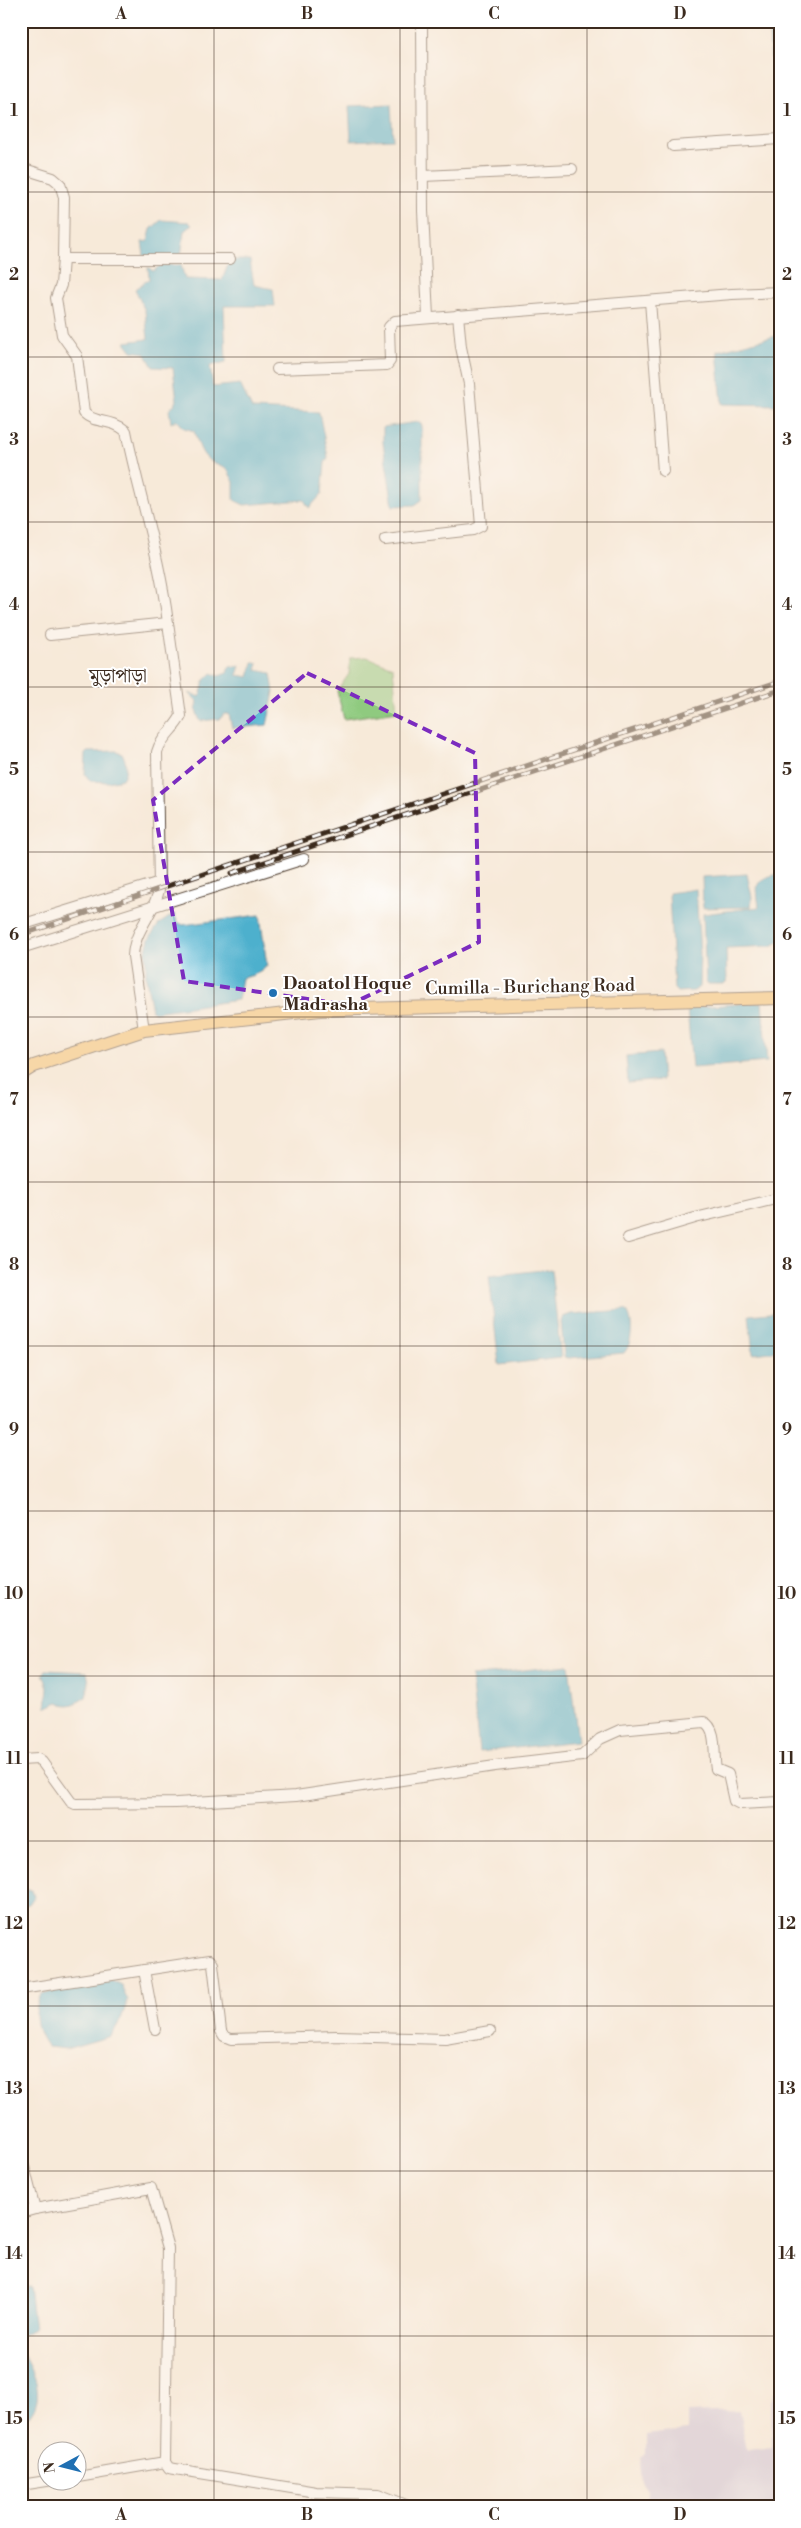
<svg xmlns="http://www.w3.org/2000/svg" width="801" height="2528" font-family="'Libre Bodoni','Noto Serif Bengali',serif">
  <style>
    .industrial { fill: #c9bfd7 }
    .green { fill: #8fca7f; stroke: #657a4e }
    .water { fill: #4eb0cd; stroke: #446d76 }
    .lines { fill: none; stroke-linecap: round; stroke-linejoin: round }
    .minor-casing { stroke: #57473a; stroke-width: 12 }
    .major-casing { stroke: #57473a; stroke-width: 14 }
    .minor { stroke: #fff; stroke-width: 10 }
    .major { stroke: #f7c06c; stroke-width: 12 }
    .rail-casing { stroke: #3b2a1e; stroke-width: 5 }
    .rail { stroke: #fff; stroke-width: 3; stroke-dasharray: 9; stroke-linecap: butt }
    .marked { fill: none; stroke: #7b2cbf; stroke-width: 4; stroke-dasharray: 10 6; stroke-linejoin: round }
    .grid { fill: none; stroke: #3b2a1e; stroke-width: 1; stroke-opacity: 0.55 }
    .poi-dot { fill: #1f6fb2; stroke: #fff; stroke-width: 2 }
    .labels { text-anchor: middle; dominant-baseline: central; stroke-width: 4; stroke-linejoin: round; paint-order: stroke }
    .poi-label { font-size: 18px; font-weight: bold; fill: #3b2a1e; stroke: #fff; text-anchor: start }
    .street-label { font-size: 18px; fill: #3b2a1e; stroke: #fff }
    .neighbourhood-label { font-size: 19px; fill: #3b2a1e; stroke: #fff }
    .neatline { fill: none; stroke: #3b2a1e; stroke-width: 2 }
    .grid-label { font-size: 16px; text-anchor: middle; font-weight: bold; fill: #3b2a1e }
  </style>
  <rect width="100%" height="100%" fill="#fff"/>
  <filter id="ink" filterUnits="userSpaceOnUse"><feTurbulence type="fractalNoise" baseFrequency=".02" numOctaves="2"/><feDisplacementMap in="SourceGraphic" scale="10" xChannelSelector="R" yChannelSelector="G"/><feConvolveMatrix kernelMatrix="1 2 1 2 8 2 1 2 1" color-interpolation-filters="sRGB"/></filter>
  <filter id="wash" filterUnits="userSpaceOnUse"><feTurbulence type="fractalNoise" baseFrequency=".0096" numOctaves="4" result="noise"/><feDisplacementMap in="SourceGraphic" scale="20" xChannelSelector="R" yChannelSelector="G"/><feGaussianBlur stdDeviation="1.12" result="paint"/><feColorMatrix in="noise" values="0 0 0 0 0 0 0 0 0 0 0 0 0 0 0 0 0 1.4 0 .05"/><feComposite in="paint" operator="in"/></filter>
  <g filter="url(#wash)">
    <rect width="100%" height="100%" fill="#f7ead9"/>
    <polygon class="industrial" points="780,2379 780,2507 646,2507 647,2490 642,2483 640,2463 641,2458 646,2453 646,2435 687,2430 687,2413 739,2411 747,2450 772,2447 771,2401"/>
    <polygon class="green" points="367,657 393,667 397,711 344,719 337,691 349,674 350,658"/>
    <g class="water">
      <polygon points="768,21 780,21 780,174"/>
      <polygon points="391,104 393,139 351,141 349,106"/>
      <polygon points="161,220 189,222 192,225 184,231 181,258 144,256 142,242 148,241 151,229"/>
      <path d="M 230,260 L 250,260 L 254,285 L 273,289 L 275,306 L 224,306 L 226,362 L 210,366 L 213,387 L 240,384 L 252,409 L 319,412 L 328,457 L 325,463 L 322,494 L 309,508 L 304,500 L 244,505 L 234,500 L 234,482 L 227,469 C 203,460 202,455 194,431 L 184,428 L 177,420 L 171,423 L 169,410 L 177,401 L 173,368 L 153,367 L 145,353 L 132,351 L 125,342 L 148,339 L 145,311 L 135,289 L 149,279 L 148,267 L 153,271 L 161,265 L 181,265 L 185,279 L 222,280 Z"/>
      <polygon points="780,335 780,405 722,404 717,351"/>
      <polygon points="418,422 422,425 422,500 415,505 393,506 383,443 383,427"/>
      <polygon points="253,662 258,664 256,670 271,673 274,692 267,725 232,728 229,714 224,714 220,719 200,721 196,710 198,702 189,693 200,697 204,681 212,673 219,676 227,673 229,667 240,666 237,675 249,677"/>
      <polygon points="780,707 780,736 772,711"/>
      <path d="M 116,751 L 122,753 C 126,760 128,771 122,779 L 108,782 L 90,781 L 85,774 L 86,754 L 88,752 Z"/>
      <polygon points="747,874 752,897 751,907 703,908 702,877"/>
      <path d="M 773,875 L 780,875 L 780,941 L 772,946 L 726,948 L 727,981 L 724,984 L 706,984 L 703,914 L 759,907 C 757,889 752,881 773,875 Z"/>
      <polygon points="696,889 700,953 699,987 694,991 677,992 674,989 669,893"/>
      <polygon points="174,914 177,922 183,925 260,915 267,966 254,975 242,978 238,1000 154,1012 152,1011 146,978 146,950 149,939 159,924"/>
      <polygon points="762,1002 767,1062 692,1068 687,1008"/>
      <polygon points="660,1053 662,1080 628,1083 626,1056"/>
      <polygon points="551,1269 561,1358 499,1365 489,1276"/>
      <path d="M 626,1310 C 634,1320 633,1343 624,1353 L 569,1358 L 564,1357 L 561,1321 L 563,1317 L 571,1314 Z"/>
      <polygon points="780,1312 780,1351 753,1354 749,1315"/>
      <polygon points="569,1665 578,1741 479,1752 471,1676"/>
      <path d="M 46,1670 L 87,1672 L 89,1683 L 86,1697 C 75,1704 70,1708 58,1702 L 46,1708 L 48,1687 L 43,1674 Z"/>
      <polygon points="21,1890 32,1890 34,1897 29,1904 21,1906"/>
      <path d="M 113,1981 L 121,1985 L 128,2000 L 121,2019 L 111,2036 L 66,2049 L 48,2047 C 36,2033 32,2011 41,1995 L 62,1989 Z"/>
      <polygon points="29,2286 34,2329 21,2336 21,2287"/>
      <path d="M 21,2349 C 31,2371 47,2392 30,2415 L 21,2417 Z"/>
    </g>
  </g>
  <g filter="url(#ink)">
    <g class="lines">
      <defs>
        <g id="minor">
          <polyline points="422,21 423,211 428,317"/>
          <polyline points="673,146 780,139"/>
          <path d="M 21,168 L 53,178 L 60,184 L 64,197 L 63,259 L 61,285 L 56,298 L 62,335 L 77,356 L 84,413 C 95,424 111,418 126,431 C 139,495 160,557 168,623"/>
          <polyline points="423,176 572,169"/>
          <polyline points="63,259 230,259"/>
          <polyline points="650,301 663,471"/>
          <polyline points="277,369 387,365 390,361 389,327 395,321 732,294 780,292"/>
          <polyline points="385,540 473,530 481,526 469,384 461,347 458,315"/>
          <path d="M 50,635 L 168,623 L 181,716 C 174,730 161,737 157,752 L 159,890 C 154,914 134,930 133,956 L 144,1030"/>
          <polyline points="21,925 160,882"/>
          <polyline points="21,948 304,859"/>
          <polyline points="628,1238 695,1218 780,1198"/>
          <path d="M 21,1760 L 38,1759 L 42,1762 L 71,1802 L 75,1804 L 176,1803 L 296,1796 L 495,1766 L 582,1756 L 600,1739 L 620,1730 L 704,1722 C 718,1728 713,1757 716,1769 L 728,1774 L 734,1801 L 740,1804 L 780,1802"/>
          <polyline points="144,1970 155,2029"/>
          <polyline points="21,1989 210,1960 213,1964 221,2031 224,2036 231,2039 337,2036 445,2039 490,2031"/>
          <polyline points="21,2155 35,2209 151,2188 168,2248 165,2462 169,2468 316,2492 378,2494 411,2507"/>
          <polyline points="21,2213 35,2209"/>
          <polyline points="78,2477 165,2462"/>
          <polyline points="21,2485 53,2480"/>
        </g>
        <polyline id="major" points="21,1074 34,1066 144,1030 320,1010 780,998"/>
      </defs>
      <use href="#minor" class="minor-casing"/>
      <use href="#major" class="major-casing"/>
      <use href="#minor" class="minor"/>
      <use href="#major" class="major"/>
      <defs>
        <g id="rail">
          <polyline points="232,873 780,690"/>
          <polyline points="21,935 780,681"/>
        </g>
      </defs>
      <use href="#rail" class="rail-casing"/>
      <use href="#rail" class="rail"/>
    </g>
  </g>
  <path d="M0 0H801V2528H0ZM 307,673 L 475,753 L 479,942 L 349,1005 L 184,981 L 153,800 Z" fill="#f7ead9" fill-opacity=".55" fill-rule="evenodd"/>
  <path class="marked" d="M 307,673 L 475,753 L 479,942 L 349,1005 L 184,981 L 153,800 Z"/>
  <path class="grid" d="M 214,21 L 214,2507M 400,21 L 400,2507M 587,21 L 587,2507M 21,192 L 780,192M 21,357 L 780,357M 21,522 L 780,522M 21,687 L 780,687M 21,852 L 780,852M 21,1017 L 780,1017M 21,1182 L 780,1182M 21,1346 L 780,1346M 21,1511 L 780,1511M 21,1676 L 780,1676M 21,1841 L 780,1841M 21,2006 L 780,2006M 21,2171 L 780,2171M 21,2336 L 780,2336"/>
  <circle class="poi-dot" cx="273" cy="993" r="5"/>
  <g class="labels">
    <g class="poi-label">
      <text x="283" y="983">Daoatol Hoque<tspan x="283" dy="21">Madrasha</tspan></text>
    </g>
    <g class="street-label">
      <text transform="translate(530 987) rotate(-1)">Cumilla - Burichang Road</text>
    </g>
    <g class="neighbourhood-label">
      <text x="118" y="676">মুড়াপাড়া</text>
    </g>
  </g>
  <rect width="801" height="2528" fill="none" stroke="#fff" stroke-width="55"/>
  <g transform="translate(62 2466) rotate(263)"><circle r="24" fill="#ffffff" stroke="#b1aaa5"/>
  <path d="M0-4L9 19L0 12L-9 19Z" fill="#1f6fb2"/>
  <text y="-8" font-size="14" font-weight="bold" text-anchor="middle" fill="#3b2a1e">N</text>
  </g>
  <rect x="28" y="28" width="746" height="2472" class="neatline"/>
  <g class="grid-label">
    <text x="121" y="19">A</text>
    <text x="307" y="19">B</text>
    <text x="494" y="19">C</text>
    <text x="680" y="19">D</text>
    <text x="14" y="116">1</text>
    <text x="787" y="116">1</text>
    <text x="14" y="280">2</text>
    <text x="787" y="280">2</text>
    <text x="14" y="445">3</text>
    <text x="787" y="445">3</text>
    <text x="14" y="610">4</text>
    <text x="787" y="610">4</text>
    <text x="14" y="775">5</text>
    <text x="787" y="775">5</text>
    <text x="14" y="940">6</text>
    <text x="787" y="940">6</text>
    <text x="14" y="1105">7</text>
    <text x="787" y="1105">7</text>
    <text x="14" y="1270">8</text>
    <text x="787" y="1270">8</text>
    <text x="14" y="1435">9</text>
    <text x="787" y="1435">9</text>
    <text x="14" y="1599">10</text>
    <text x="787" y="1599">10</text>
    <text x="14" y="1764">11</text>
    <text x="787" y="1764">11</text>
    <text x="14" y="1929">12</text>
    <text x="787" y="1929">12</text>
    <text x="14" y="2094">13</text>
    <text x="787" y="2094">13</text>
    <text x="14" y="2259">14</text>
    <text x="787" y="2259">14</text>
    <text x="14" y="2424">15</text>
    <text x="787" y="2424">15</text>
    <text x="121" y="2520">A</text>
    <text x="307" y="2520">B</text>
    <text x="494" y="2520">C</text>
    <text x="680" y="2520">D</text>
  </g>
</svg>
